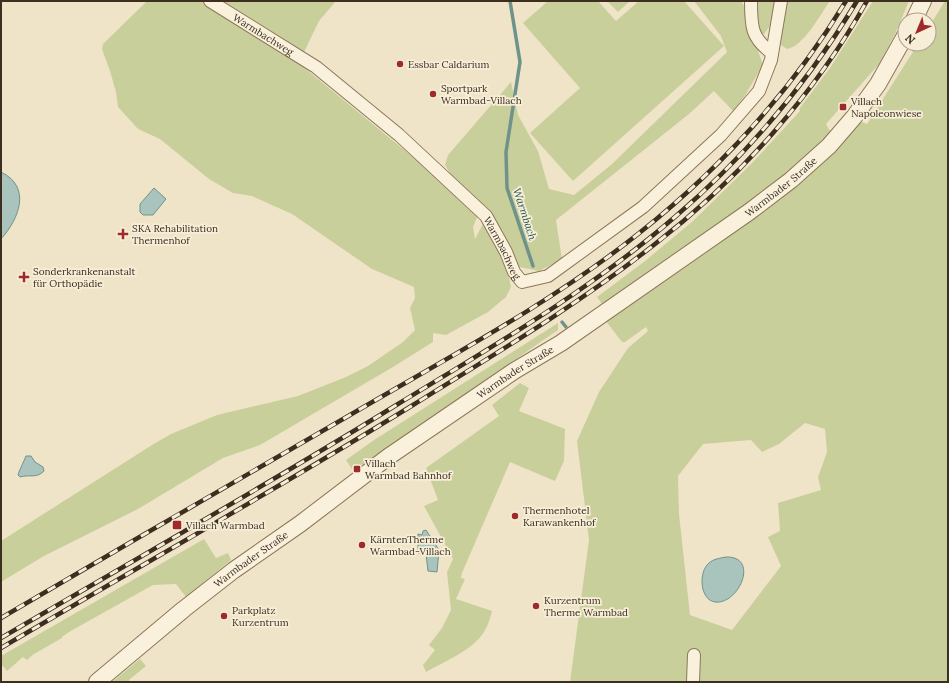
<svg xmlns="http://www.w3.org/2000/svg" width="949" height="683" font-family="Lora,serif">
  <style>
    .green { fill: #c9cf9b; fill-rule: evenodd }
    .water { fill: #a9c4bc; stroke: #6f938a }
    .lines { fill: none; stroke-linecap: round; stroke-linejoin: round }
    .stream { stroke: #6f938a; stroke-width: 3.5 }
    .minor-casing { stroke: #8d765c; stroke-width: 14 }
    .tertiary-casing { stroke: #8d765c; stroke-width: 18 }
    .minor { stroke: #faf1dc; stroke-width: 12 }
    .tertiary { stroke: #faf1dc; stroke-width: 16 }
    .rail-casing { stroke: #3d2e20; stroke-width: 4.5 }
    .rail { stroke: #f7eed8; stroke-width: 3; stroke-dasharray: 9; stroke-linecap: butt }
    .poi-dot { fill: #9e2a2b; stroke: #f7eed8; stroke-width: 1.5 }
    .labels { text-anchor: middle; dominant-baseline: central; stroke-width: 3.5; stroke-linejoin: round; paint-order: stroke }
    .street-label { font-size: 10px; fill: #3d2e20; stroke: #f7eed8 }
    .poi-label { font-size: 10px; fill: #3d2e20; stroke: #f7eed8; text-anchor: start }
    .water-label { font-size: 11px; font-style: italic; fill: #2f5d5a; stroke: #f7eed8 }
  </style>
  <rect width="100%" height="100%" fill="#f0e4c8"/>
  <g class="green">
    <polygon points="147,1 201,1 296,61 464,199 478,215 473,227 475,239 484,222 488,224 506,265 511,287 506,297 488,312 446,335 433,333 433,342 393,367 260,445 223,458 138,509 44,556 1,582 1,541 152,445 171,434 217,415 298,396 346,377 368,366 403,342 415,330 410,308 415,298 414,287 372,269 292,214 252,196 233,193 209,179 160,139 138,129 118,107 116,92 110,71 102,49 103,44"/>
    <polygon points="218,1 336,1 319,21 304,52"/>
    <polygon points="548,1 598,1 616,21 639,1 684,1 724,46 573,181 530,133 580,88 523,23"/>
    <polygon points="607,1 630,1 618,12"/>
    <path d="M 694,1 L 741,1 C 750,12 747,30 752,43 L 756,45 L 763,65 L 744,97 L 733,111 L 714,91 L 689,114 L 556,220 L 562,259 L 539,271 L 519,267 L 514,262 L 483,205 L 451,175 L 445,165 L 448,155 L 511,82 L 518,115 L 538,151 L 549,189 L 574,195 L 612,164 L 727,52 L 721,36 Z"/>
    <polygon points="755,1 777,1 773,22 764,34 759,33"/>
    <path d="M 786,1 L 830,1 C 820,15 804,46 787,49 L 781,45 Z"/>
    <polygon points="873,1 909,1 896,32 879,64 826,124 831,133 829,138 780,181 604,307 597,297 645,261 693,221 754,161 800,111 799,109 830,68"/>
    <path d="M 945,1 L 948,1 L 948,682 L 570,682 L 589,540 L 577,441 L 599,392 L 628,348 L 648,331 L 646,327 L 625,342 L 622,342 L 605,320 L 859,121 L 867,124 L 918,44 L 929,44 L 929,27 ZM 805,423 L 825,429 L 827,452 L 818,477 L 821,490 L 778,503 L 780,531 L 768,537 L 781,566 L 732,630 L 690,615 L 679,514 L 678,476 L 703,444 L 751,440 L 762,452 L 779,444 Z"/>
    <polygon points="558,323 558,330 353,471 346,460 374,440"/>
    <path d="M 520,383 L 529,388 L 519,411 L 565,429 L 564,461 L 555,481 L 510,462 L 462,573 L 461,578 L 465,579 L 456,599 L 492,611 C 490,618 488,626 484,632 C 472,651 445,661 426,672 L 423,665 L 435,650 L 429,645 L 442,628 L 451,610 L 447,572 L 453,559 L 424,506 L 438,500 L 426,468 L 499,416 L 492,405 Z"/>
    <polygon points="204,539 216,558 228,553 231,560 186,597 176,584 153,585 69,632 62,637 62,638 34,654 27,660 23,657 7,671 3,666 1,667 1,656"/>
    <polygon points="140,659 146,666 129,680 130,682 112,682"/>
  </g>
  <g class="water">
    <path d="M 1,172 C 32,187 19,219 1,239 Z"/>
    <polygon points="154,188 166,199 153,215 143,215 140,212 140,204"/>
    <path d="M 26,456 L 31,456 L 35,462 L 43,467 L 44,471 C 36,479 30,474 20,477 L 18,475 C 19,471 24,461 26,456 Z"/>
    <polygon points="426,530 439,550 437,572 428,571 426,554 418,553 418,534 422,535 423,531"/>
    <path d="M 726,557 C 760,556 739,605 715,602 C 700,600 698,572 709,563 C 713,559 721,558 726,557 Z"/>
  </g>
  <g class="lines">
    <g class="stream">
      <polyline points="510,1 520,62 506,152 507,188 533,266"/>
      <polyline points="562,322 566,327"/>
    </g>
    <defs>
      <g id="minor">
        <path id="s1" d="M 210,1 L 316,67 L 399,135 L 486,216 L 506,252 L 514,272 L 522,282 L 548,276 L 643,207 L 721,135 L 759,91 L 771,60 L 781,1"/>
        <path d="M 751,1 C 751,26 751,38 772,53"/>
        <polyline points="693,682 694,655"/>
      </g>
      <g id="tertiary">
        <polyline points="914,20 923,1"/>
        <path id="s2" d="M 97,682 L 184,609 L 234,570 L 300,524 L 388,457 L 514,371 L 561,343 L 749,212 L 791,180 L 829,146 L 854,117 L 878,84 L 905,36"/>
      </g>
    </defs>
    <use href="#minor" class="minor-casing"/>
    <use href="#tertiary" class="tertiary-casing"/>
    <use href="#minor" class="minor"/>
    <use href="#tertiary" class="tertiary"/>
    <defs>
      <g id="rail">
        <path d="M 1,618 C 117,550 234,482 350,415 C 447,358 550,304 638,234 C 720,169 792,90 846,1"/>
        <path d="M 1,638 C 134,560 267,485 398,404 C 493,346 592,289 676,216 C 747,155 809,81 857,1"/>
        <path d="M 1,648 C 138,567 277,489 413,405 C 495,354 579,304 655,244 C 739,179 815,94 867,1"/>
      </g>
    </defs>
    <use href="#rail" class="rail-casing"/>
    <use href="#rail" class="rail"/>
  </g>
  <g class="poi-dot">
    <circle cx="400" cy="64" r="4"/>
    <circle cx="433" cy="94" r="4"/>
    <rect x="839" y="103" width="8" height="8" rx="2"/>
    <path d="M121 228h4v4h4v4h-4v4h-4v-4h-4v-4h4z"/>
    <path d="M22 271h4v4h4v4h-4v4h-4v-4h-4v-4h4z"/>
    <rect x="353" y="465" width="8" height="8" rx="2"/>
    <circle cx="515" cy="516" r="4"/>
    <rect x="172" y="520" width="10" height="10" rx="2"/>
    <circle cx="362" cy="545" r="4"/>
    <circle cx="536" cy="606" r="4"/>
    <circle cx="224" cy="616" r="4"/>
  </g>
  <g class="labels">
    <g class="street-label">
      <text stroke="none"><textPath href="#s1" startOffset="63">Warmbachweg</textPath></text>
      <text stroke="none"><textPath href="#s2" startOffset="845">Warmbader Straße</textPath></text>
      <text stroke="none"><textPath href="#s1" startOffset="387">Warmbachweg</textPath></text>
      <text stroke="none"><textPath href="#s2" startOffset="521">Warmbader Straße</textPath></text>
      <text stroke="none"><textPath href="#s2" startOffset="197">Warmbader Straße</textPath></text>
    </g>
    <g class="poi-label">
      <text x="408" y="64">Essbar Caldarium</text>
      <text x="441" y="88">Sportpark<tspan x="441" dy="12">Warmbad-Villach</tspan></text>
      <text x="851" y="101">Villach<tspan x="851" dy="12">Napoleonwiese</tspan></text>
      <text x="132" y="228">SKA Rehabilitation<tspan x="132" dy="12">Thermenhof</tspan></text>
      <text x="33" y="271">Sonderkrankenanstalt<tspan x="33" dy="12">für Orthopädie</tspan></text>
      <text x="365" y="463">Villach<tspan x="365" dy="12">Warmbad Bahnhof</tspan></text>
      <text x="523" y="510">Thermenhotel<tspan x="523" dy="12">Karawankenhof</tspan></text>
      <text x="186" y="525">Villach Warmbad</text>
      <text x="370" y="539">KärntenTherme<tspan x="370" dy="12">Warmbad-Villach</tspan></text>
      <text x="544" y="600">Kurzentrum<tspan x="544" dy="12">Therme Warmbad</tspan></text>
      <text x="232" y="610">Parkplatz<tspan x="232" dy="12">Kurzentrum</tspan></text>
    </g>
    <g class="water-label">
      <text transform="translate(525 214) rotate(72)">Warmbach</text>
    </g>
  </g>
  <rect width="949" height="683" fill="none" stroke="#3d2e20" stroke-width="4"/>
  <g transform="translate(917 32) rotate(224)"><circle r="19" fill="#f7eed8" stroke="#ada18e"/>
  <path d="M0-3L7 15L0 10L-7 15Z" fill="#9e2a2b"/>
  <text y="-6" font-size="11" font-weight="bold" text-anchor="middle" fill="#3d2e20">N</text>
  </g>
</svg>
